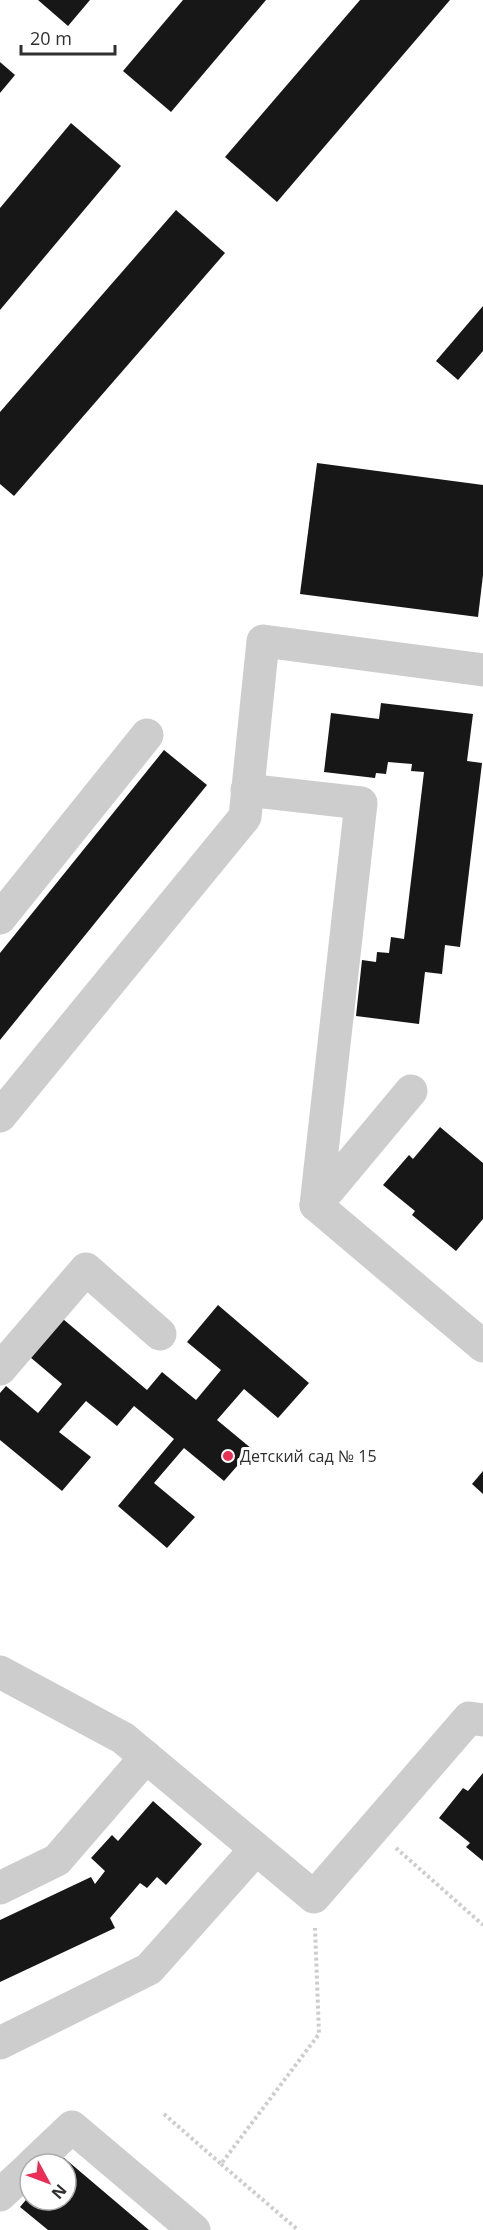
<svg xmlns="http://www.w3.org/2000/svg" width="483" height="2230" font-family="'Open Sans',sans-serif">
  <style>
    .building { fill: #171717 }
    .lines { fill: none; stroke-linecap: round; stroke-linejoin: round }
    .path { stroke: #cdcdcd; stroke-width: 4; stroke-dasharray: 3 3; stroke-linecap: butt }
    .minor { stroke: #cdcdcd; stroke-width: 33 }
    .poi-dot { fill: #eb2e55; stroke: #fff; stroke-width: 2 }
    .labels { text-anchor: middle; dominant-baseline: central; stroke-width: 6; stroke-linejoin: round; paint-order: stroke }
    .poi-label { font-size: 16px; fill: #303030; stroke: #fff; text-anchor: start }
  </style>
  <rect width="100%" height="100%" fill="#fff"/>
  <g class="building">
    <polygon points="38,0 90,0 68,26"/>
    <polygon points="183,0 266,0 171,112 123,71"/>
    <polygon points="360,0 450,0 277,202 225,157"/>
    <polygon points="0,62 15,75 0,93"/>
    <polygon points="71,123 121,166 0,310 0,208"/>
    <polygon points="176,210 225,253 14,496 0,484 0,412"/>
    <polygon points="483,306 483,351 458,380 436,361"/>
    <polygon points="317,463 483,485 483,575 478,617 300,594"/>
    <polygon points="381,703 473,714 467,761 482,763 460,947 445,945 442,974 425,972 419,1024 356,1016 362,960 376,962 377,952 389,953 391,937 404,939 424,772 411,771 412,764 388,762 386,774 376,773 375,778 324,772 331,713 379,719"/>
    <polygon points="164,750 207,785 0,1040 0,953"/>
    <polygon points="440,1127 483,1163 483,1219 456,1251 412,1215 415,1211 383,1185 409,1155 413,1159"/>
    <polygon points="218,1305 309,1383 278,1418 244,1389 217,1420 252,1449 224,1481 184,1448 154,1483 195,1517 167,1548 118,1506 174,1439 134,1406 117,1426 86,1401 59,1432 91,1457 62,1491 0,1440 0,1393 6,1386 38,1413 62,1384 30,1357 63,1319 147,1390 162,1372 196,1400 221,1370 187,1342"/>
    <polygon points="483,1471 483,1494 472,1484"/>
    <polygon points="483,1773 483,1861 466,1847 470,1843 439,1818 463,1788 468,1791"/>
    <polygon points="153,1801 202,1844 166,1885 157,1877 147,1888 140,1883 110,1918 115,1928 0,1982 0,1920 91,1877 95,1884 105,1871 91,1858 112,1835 118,1841"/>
    <polygon points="63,2157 149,2230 48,2230 20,2207 30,2195 30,2200 66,2200 66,2164 57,2164"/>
  </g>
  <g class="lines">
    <g class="path">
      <polyline points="396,1848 483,1925"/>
      <polyline points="164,2114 221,2164 319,2034 315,1928"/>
      <polyline points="221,2164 298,2230"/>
    </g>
    <g class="minor">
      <polyline points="247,790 361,803 316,1205 483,1346"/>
      <polyline points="0,918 147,735"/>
      <polyline points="0,1116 245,817 263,641 483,670"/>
      <polyline points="316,1205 411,1091"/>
      <polyline points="0,1369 86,1269 160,1334"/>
      <polyline points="0,1672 123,1738 314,1897 469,1718 483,1720"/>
      <polyline points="0,1888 57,1860 146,1757"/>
      <polyline points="0,2043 149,1969 256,1849"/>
      <polyline points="33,2164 72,2127 194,2230"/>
      <polyline points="0,2195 30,2167"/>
    </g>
  </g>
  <circle class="poi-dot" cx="228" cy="1456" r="6"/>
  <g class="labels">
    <g class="poi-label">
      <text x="240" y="1456">Детский сад № 15</text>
    </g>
  </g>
  <g transform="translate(48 2182) rotate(131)"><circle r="28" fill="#ffffff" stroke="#acacac" stroke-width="1.5"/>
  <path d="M0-4.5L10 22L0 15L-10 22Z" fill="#eb2e55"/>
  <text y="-9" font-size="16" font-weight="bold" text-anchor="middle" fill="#303030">N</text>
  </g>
  <path d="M21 45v9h94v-9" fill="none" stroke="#303030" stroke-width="3"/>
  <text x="30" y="45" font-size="18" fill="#303030" stroke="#ffffff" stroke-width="4.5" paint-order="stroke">20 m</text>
</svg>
